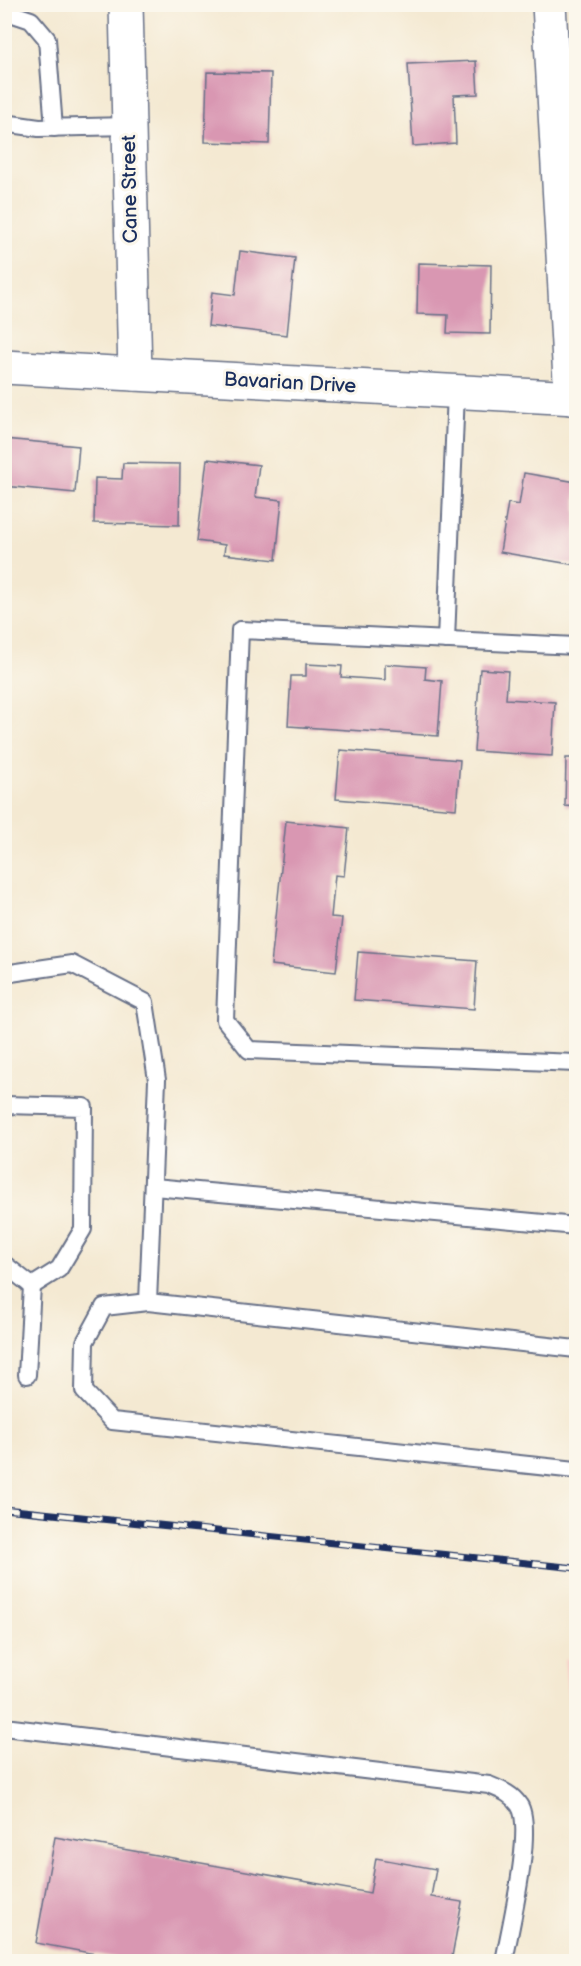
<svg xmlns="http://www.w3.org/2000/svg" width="581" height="1966" font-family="'Balsamiq Sans',sans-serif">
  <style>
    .built { fill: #f7d0cb }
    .building { fill: #d997b2 }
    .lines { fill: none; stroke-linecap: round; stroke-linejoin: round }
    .lane-casing { stroke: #677087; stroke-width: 20 }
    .street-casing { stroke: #677087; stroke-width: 36 }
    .lane { stroke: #fff; stroke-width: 16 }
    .street { stroke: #fff; stroke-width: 33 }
    .rail-casing { stroke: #1b2f5e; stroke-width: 7 }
    .rail { stroke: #fbf7ec; stroke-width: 4.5; stroke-dasharray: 14; stroke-linecap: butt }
    .labels { text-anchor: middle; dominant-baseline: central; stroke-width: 6; stroke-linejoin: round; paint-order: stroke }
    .street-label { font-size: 20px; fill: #1b2f5e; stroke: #fbf7ec }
  </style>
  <rect width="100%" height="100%" fill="#fbf7ec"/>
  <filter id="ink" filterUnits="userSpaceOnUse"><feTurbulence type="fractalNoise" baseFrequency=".0167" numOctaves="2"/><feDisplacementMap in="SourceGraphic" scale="12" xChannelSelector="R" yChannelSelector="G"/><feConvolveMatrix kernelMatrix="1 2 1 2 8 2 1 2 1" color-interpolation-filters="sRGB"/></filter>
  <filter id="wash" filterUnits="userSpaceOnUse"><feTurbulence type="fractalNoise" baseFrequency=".008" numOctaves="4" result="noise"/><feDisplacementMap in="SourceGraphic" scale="24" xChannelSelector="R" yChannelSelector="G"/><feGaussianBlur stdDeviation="1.35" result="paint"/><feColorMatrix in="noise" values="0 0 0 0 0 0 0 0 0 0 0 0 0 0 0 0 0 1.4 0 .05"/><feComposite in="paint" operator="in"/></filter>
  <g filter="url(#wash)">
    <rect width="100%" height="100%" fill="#f4e9d2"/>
    <polygon class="built" points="564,1659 576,1660 576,1786"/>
    <g id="blocks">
      <g class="building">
        <polygon points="476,61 478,94 454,95 456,143 413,146 408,64"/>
        <polygon points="207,72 271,73 269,144 205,142"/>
        <polygon points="240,251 295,258 287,335 208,326 212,292 235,295"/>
        <polygon points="418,263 491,265 490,334 447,333 448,315 417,314"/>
        <polygon points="4,439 79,446 75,493 4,486"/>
        <polygon points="207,459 259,465 255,497 282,500 276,560 224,554 225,545 197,541"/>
        <polygon points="123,463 180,464 179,525 94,523 95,478 122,479"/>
        <polygon points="524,473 576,482 576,565 500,552 508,503 519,505"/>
        <polygon points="306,664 342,666 341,677 385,680 385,664 426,667 425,679 442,681 438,736 288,726 291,676 306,676"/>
        <polygon points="480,669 508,671 506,699 555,702 552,756 474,751"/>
        <polygon points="340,750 460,760 456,809 336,799"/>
        <polygon points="566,758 576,758 576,807 565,806"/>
        <polygon points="286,821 349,828 344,876 335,875 331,917 342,918 336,972 271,965"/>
        <polygon points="358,952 477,961 474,1009 354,1000"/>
        <polygon points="55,1837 370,1893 376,1858 436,1869 431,1897 462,1902 451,1962 138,1962 36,1943"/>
      </g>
    </g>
  </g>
  <g filter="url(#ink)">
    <use href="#blocks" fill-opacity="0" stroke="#677087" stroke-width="1.5"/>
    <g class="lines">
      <defs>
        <g id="lane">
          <polyline points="4,11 31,20 47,39 54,128"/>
          <polyline points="4,123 39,128 129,126"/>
          <polyline points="446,640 456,392"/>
          <polyline points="576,646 240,630 225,1020 249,1050 576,1063"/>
          <polyline points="4,974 72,964 145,1002 157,1080 148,1302 104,1307 85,1342 84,1391 112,1421 576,1470"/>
          <polyline points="4,1105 84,1107 83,1229 59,1269 32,1286 4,1264"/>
          <polyline points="154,1187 576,1226"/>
          <polyline points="148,1302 576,1349"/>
          <polyline points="27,1375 32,1286"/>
          <path d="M 4,1727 L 489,1785 C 501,1790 512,1794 519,1805 C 535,1827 509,1932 504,1962"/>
        </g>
        <g id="street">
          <polyline points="126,4 135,374"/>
          <polyline points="549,4 571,398"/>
          <polyline points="4,367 576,398"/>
        </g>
      </defs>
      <use href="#lane" class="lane-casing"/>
      <use href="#street" class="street-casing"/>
      <use href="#lane" class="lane"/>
      <use href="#street" class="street"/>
      <defs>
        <polyline id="rail" points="4,1509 576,1568"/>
      </defs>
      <use href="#rail" class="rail-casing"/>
      <use href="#rail" class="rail"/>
    </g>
  </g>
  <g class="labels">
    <g class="street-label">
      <text transform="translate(130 189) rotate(-91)">Cane Street</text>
      <text transform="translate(290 383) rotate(3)">Bavarian Drive</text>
    </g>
  </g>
  <rect width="581" height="1966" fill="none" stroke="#fbf7ec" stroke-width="24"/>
</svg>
